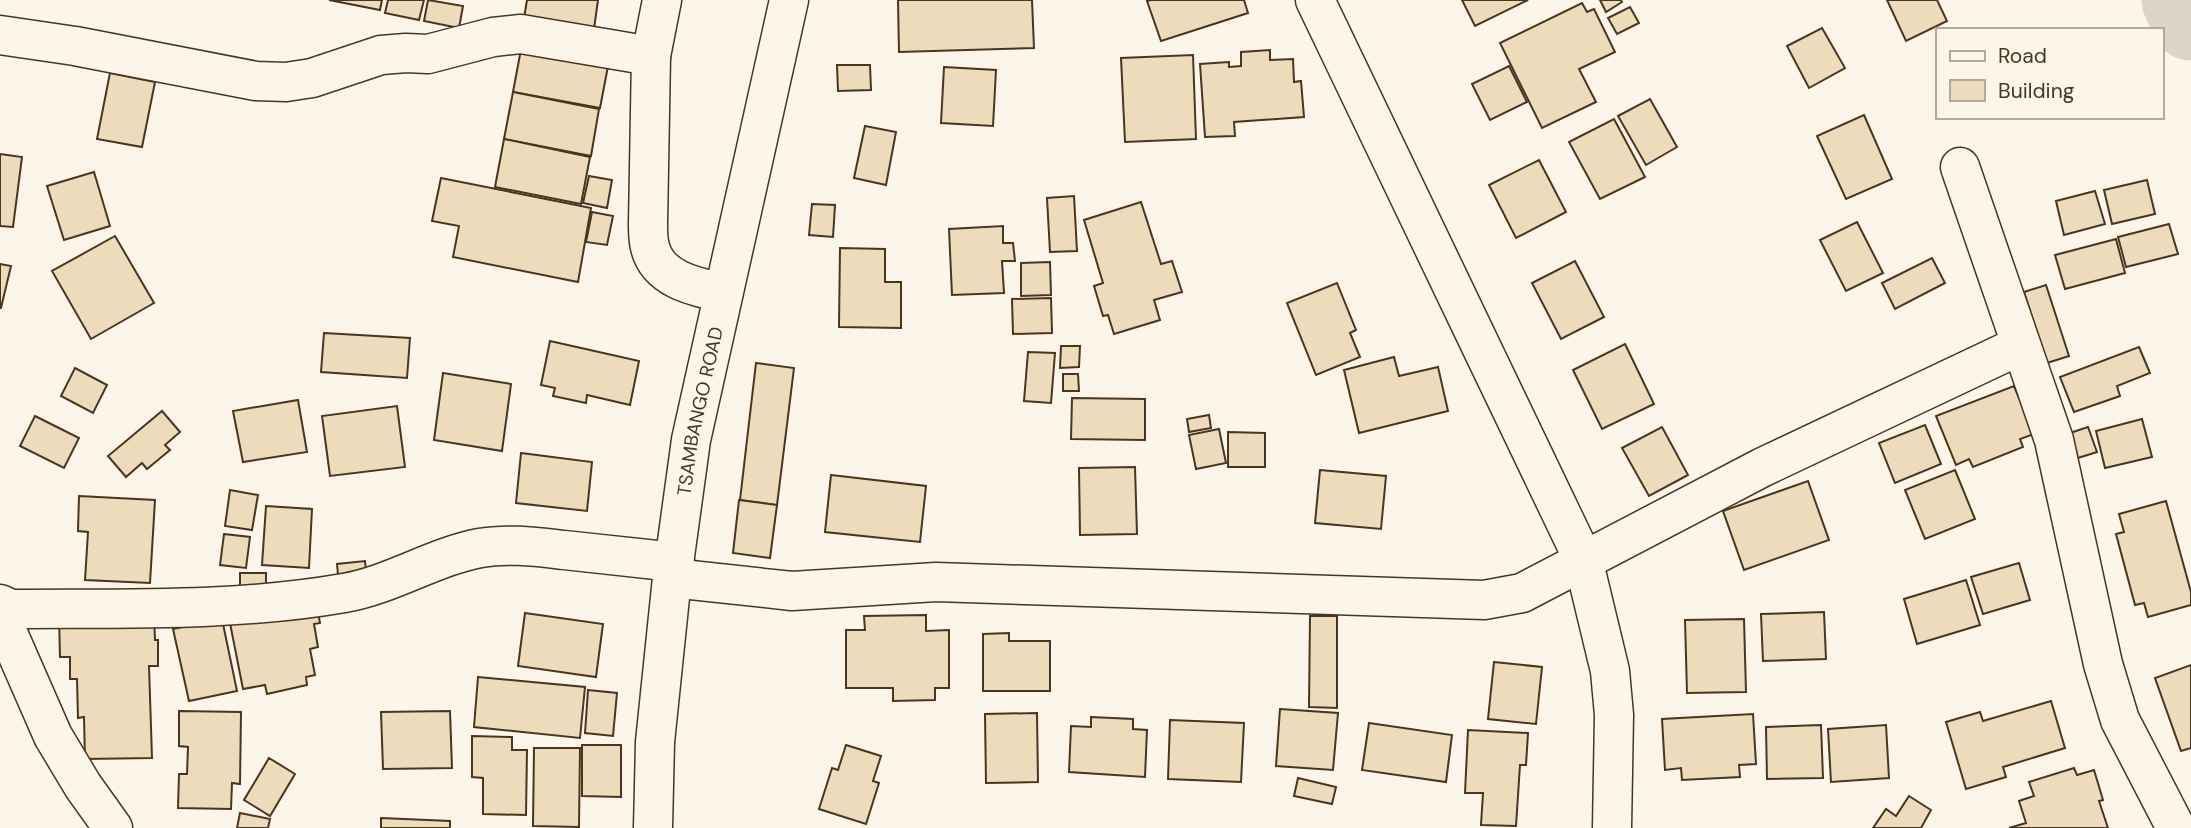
<svg xmlns="http://www.w3.org/2000/svg" width="2191" height="828" font-family="'DM Sans',sans-serif">
  <style>
    .lines { fill: none; stroke-linecap: round; stroke-linejoin: round }
    .river { stroke: #dcd4c6; stroke-width: 79 }
    .building { fill: #ecdcbc; stroke: #4a3520; stroke-width: 2 }
    .minor-casing { stroke: #4a3520; stroke-width: 41 }
    .tertiary-casing { stroke: #4a3520; stroke-width: 41 }
    .minor { stroke: #fbf6e9; stroke-width: 38 }
    .tertiary { stroke: #fbf6e9; stroke-width: 38 }
    .labels { text-anchor: middle; dominant-baseline: central; stroke-width: 5; stroke-linejoin: round; paint-order: stroke }
    .street-label { font-size: 19px; fill: #4a3520; stroke: #fbf6e9 }
  </style>
  <rect width="100%" height="100%" fill="#fbf6e9"/>
  <g class="lines">
    <polyline class="river" points="2181,0 2191,21"/>
  </g>
  <g class="building">
    <polygon points="329,0 382,0 380,10"/>
    <polygon points="388,0 424,0 419,20 385,13"/>
    <polygon points="428,0 463,6 459,28 424,21"/>
    <polygon points="527,0 598,0 594,29 524,18"/>
    <polygon points="898,0 1032,0 1034,48 899,52"/>
    <polygon points="1151,0 1244,0 1248,13 1161,41 1147,1"/>
    <polygon points="1462,0 1528,0 1475,26"/>
    <polygon points="1600,0 1621,0 1622,2 1606,12"/>
    <polygon points="1887,0 1937,0 1947,21 1906,41"/>
    <polygon points="1582,3 1587,12 1594,9 1615,52 1579,69 1596,102 1542,128 1500,43"/>
    <polygon points="1630,7 1639,23 1617,34 1608,18"/>
    <polygon points="1822,28 1845,68 1809,88 1787,46"/>
    <polygon points="522,44 609,61 600,108 513,92"/>
    <polygon points="1270,50 1270,60 1293,59 1294,82 1301,81 1304,117 1234,122 1235,136 1205,137 1200,64 1229,62 1229,67 1241,66 1241,52"/>
    <polygon points="1193,55 1196,139 1125,142 1121,58"/>
    <polygon points="837,65 870,65 871,90 838,91"/>
    <polygon points="1509,66 1527,102 1490,120 1472,84"/>
    <polygon points="944,67 996,70 993,126 941,123"/>
    <polygon points="110,73 155,82 142,147 97,139"/>
    <polygon points="513,92 599,109 591,156 504,139"/>
    <polygon points="1650,99 1677,147 1646,165 1618,116"/>
    <polygon points="1864,115 1892,179 1846,199 1817,136"/>
    <polygon points="1614,119 1645,177 1600,199 1569,142"/>
    <polygon points="865,126 896,132 886,185 854,178"/>
    <polygon points="504,139 590,157 581,204 495,187"/>
    <polygon points="0,154 22,157 13,227 0,226"/>
    <polygon points="1539,160 1566,212 1516,238 1489,185"/>
    <polygon points="94,172 110,226 64,240 47,186"/>
    <polygon points="589,176 612,180 607,208 583,203"/>
    <polygon points="441,178 591,208 578,282 453,257 459,226 432,221"/>
    <polygon points="2147,180 2155,214 2112,224 2104,190"/>
    <polygon points="2095,191 2105,224 2064,235 2056,201"/>
    <polygon points="1074,196 1077,251 1050,252 1047,198"/>
    <polygon points="1141,202 1161,264 1172,261 1182,292 1154,300 1160,320 1114,334 1108,315 1103,316 1094,286 1103,283 1084,220"/>
    <polygon points="812,204 835,205 833,237 809,235"/>
    <polygon points="592,212 613,216 607,245 586,242"/>
    <polygon points="1857,222 1883,273 1846,291 1820,240"/>
    <polygon points="2169,224 2178,254 2126,267 2118,237"/>
    <polygon points="1003,226 1003,243 1013,243 1015,261 1002,261 1004,293 952,295 949,229"/>
    <polygon points="115,236 154,303 91,339 52,271"/>
    <polygon points="2116,239 2125,273 2065,289 2055,255"/>
    <polygon points="840,248 885,249 885,282 901,282 901,328 839,327"/>
    <polygon points="1932,258 1945,283 1895,309 1882,283"/>
    <polygon points="1575,261 1604,317 1561,339 1532,283"/>
    <polygon points="1050,262 1051,295 1021,296 1021,263"/>
    <polygon points="0,264 11,266 1,308 0,308"/>
    <polygon points="1337,283 1356,330 1350,333 1360,357 1316,375 1287,303"/>
    <polygon points="2046,285 2069,356 2047,363 2024,292"/>
    <polygon points="1051,298 1052,333 1013,334 1012,299"/>
    <polygon points="324,333 410,338 407,378 321,372"/>
    <polygon points="550,341 639,361 630,405 587,395 586,403 553,396 555,388 541,385"/>
    <polygon points="1625,344 1654,404 1602,429 1573,370"/>
    <polygon points="1061,346 1080,346 1079,367 1060,368"/>
    <polygon points="2139,347 2150,373 2117,386 2120,396 2074,412 2060,377"/>
    <polygon points="1028,352 1055,353 1051,403 1024,401"/>
    <polygon points="1394,357 1399,376 1438,367 1448,411 1359,433 1344,370"/>
    <polygon points="756,363 794,368 777,505 740,500"/>
    <polygon points="75,368 107,385 93,413 61,396"/>
    <polygon points="443,373 511,384 502,451 434,440"/>
    <polygon points="1063,374 1078,374 1079,391 1063,391"/>
    <polygon points="2014,386 2034,434 2020,439 2023,447 1973,467 1969,459 1956,465 1936,416"/>
    <polygon points="1072,398 1145,399 1145,440 1071,439"/>
    <polygon points="298,400 307,452 243,462 233,411"/>
    <polygon points="397,406 405,467 330,476 322,416"/>
    <polygon points="162,411 180,432 165,445 170,450 147,469 142,463 126,477 108,456"/>
    <polygon points="1209,415 1211,428 1189,432 1187,419"/>
    <polygon points="35,416 79,438 64,468 20,446"/>
    <polygon points="2142,419 2152,457 2105,468 2096,431"/>
    <polygon points="1925,425 1941,464 1895,483 1879,443"/>
    <polygon points="1662,427 1688,475 1649,496 1622,448"/>
    <polygon points="2088,427 2097,452 2078,458 2070,433"/>
    <polygon points="1219,429 1226,463 1196,469 1189,435"/>
    <polygon points="1228,432 1265,433 1265,467 1228,467"/>
    <polygon points="521,453 592,462 587,511 516,503"/>
    <polygon points="1135,467 1137,534 1080,535 1079,468"/>
    <polygon points="1320,470 1386,476 1381,529 1315,523"/>
    <polygon points="1955,470 1975,519 1925,539 1905,490"/>
    <polygon points="831,475 926,486 920,542 825,532"/>
    <polygon points="1808,481 1829,540 1744,570 1723,511"/>
    <polygon points="230,490 258,495 252,530 225,526"/>
    <polygon points="79,496 155,500 150,583 85,580 88,532 78,531"/>
    <polygon points="739,500 777,505 770,558 733,553"/>
    <polygon points="2166,501 2191,592 2191,605 2148,617 2144,603 2135,605 2116,534 2124,532 2119,514"/>
    <polygon points="266,506 312,509 309,568 262,565"/>
    <polygon points="224,534 250,537 246,568 220,565"/>
    <polygon points="365,561 367,582 339,585 337,564"/>
    <polygon points="2019,563 2030,600 1983,614 1971,577"/>
    <rect x="240" y="573" width="26" height="19"/>
    <polygon points="1966,580 1980,625 1917,644 1904,599"/>
    <polygon points="316,601 320,623 314,624 318,647 310,649 315,675 306,677 307,685 267,694 265,685 243,689 229,618"/>
    <polygon points="1824,612 1826,659 1763,661 1761,614"/>
    <polygon points="154,613 155,640 158,640 158,666 149,666 152,758 85,759 84,717 78,718 77,679 70,679 70,657 60,657 59,615"/>
    <polygon points="525,613 603,624 596,677 518,666"/>
    <polygon points="926,615 926,631 949,630 949,688 935,688 935,700 893,701 893,688 846,688 846,630 865,630 864,616"/>
    <polygon points="1310,616 1337,616 1337,708 1309,707"/>
    <polygon points="222,619 237,691 189,701 173,629"/>
    <polygon points="1744,619 1746,692 1687,693 1685,620"/>
    <polygon points="1009,633 1009,641 1050,641 1050,691 983,691 983,634"/>
    <polygon points="1494,662 1542,667 1536,724 1488,719"/>
    <polygon points="2191,665 2191,748 2181,751 2155,678"/>
    <polygon points="478,677 585,687 580,738 474,727"/>
    <polygon points="588,690 617,693 613,736 585,733"/>
    <polygon points="2051,701 2065,748 2003,767 2006,777 1966,789 1946,722 1980,712 1983,721"/>
    <polygon points="1280,709 1338,713 1333,770 1276,766"/>
    <polygon points="179,711 241,712 240,784 232,783 231,809 178,808 179,774 187,774 188,747 179,746"/>
    <polygon points="450,711 452,768 383,769 381,712"/>
    <polygon points="1037,713 1038,782 986,783 985,714"/>
    <polygon points="1753,714 1756,764 1739,765 1740,777 1682,780 1681,768 1665,770 1662,719"/>
    <polygon points="1091,717 1133,719 1133,729 1147,730 1145,777 1069,772 1071,726 1091,727"/>
    <polygon points="1170,720 1244,723 1241,782 1168,779"/>
    <polygon points="1369,723 1452,735 1446,782 1362,770"/>
    <polygon points="1821,725 1823,778 1767,779 1766,727"/>
    <polygon points="1886,725 1889,778 1831,782 1828,729"/>
    <polygon points="1468,730 1528,733 1526,765 1520,765 1516,826 1481,825 1483,793 1465,793"/>
    <polygon points="472,736 512,737 512,750 527,750 526,815 483,814 483,778 472,777"/>
    <polygon points="582,745 621,745 621,797 582,796"/>
    <polygon points="846,745 881,756 873,781 879,783 866,824 819,809 832,768 838,770"/>
    <polygon points="534,748 580,748 579,827 533,826"/>
    <polygon points="269,758 295,774 270,816 244,800"/>
    <polygon points="2074,768 2077,775 2094,770 2103,800 2099,801 2108,828 2009,828 2026,823 2019,801 2034,796 2029,782"/>
    <polygon points="1298,778 1336,787 1332,804 1294,796"/>
    <polygon points="1909,796 1931,810 1921,828 1873,828 1886,809 1896,816"/>
    <polygon points="240,813 270,819 268,828 237,828"/>
    <polygon points="381,818 450,821 450,828 381,828"/>
  </g>
  <g class="lines">
    <defs>
      <g id="minor">
        <path d="M 662,0 L 651,56 L 648,224 C 648,231 648,240 650,247 C 658,280 696,287 723,293"/>
        <polyline points="1315,0 1583,559 1610,671 1614,715 1612,828"/>
        <polyline points="0,35 75,46 256,81 286,82 312,78 381,55 406,53 428,54 493,37 521,34 651,56"/>
        <polyline points="1960,167 2054,440 2103,664 2120,720 2176,828"/>
        <polyline points="672,578 792,591 936,582 1484,600 1522,593 1763,467 2021,345"/>
        <path d="M 0,604 L 11,609 C 122,608 235,612 344,593 C 391,585 433,557 480,548 C 507,543 537,547 564,550 C 601,554 638,558 675,562"/>
        <polyline points="0,615 53,736 83,786 113,828"/>
      </g>
      <g id="tertiary">
        <path id="s1" d="M 653,828 L 655,742 L 672,578 L 691,440 L 789,0"/>
      </g>
    </defs>
    <use href="#minor" class="minor-casing"/>
    <use href="#tertiary" class="tertiary-casing"/>
    <use href="#minor" class="minor"/>
    <use href="#tertiary" class="tertiary"/>
  </g>
  <g class="labels">
    <g class="street-label">
      <text stroke="none"><textPath href="#s1" startOffset="420">TSAMBANGO ROAD</textPath></text>
    </g>
  </g>
  <rect x="1936" y="28" width="228" height="91" fill="#fbf6e9" stroke="#b4a999" stroke-width="2"/>
  <rect x="1950" y="51" width="35" height="10" fill="#fbf6e9" stroke="#b4a999" stroke-width="2"/>
  <text x="1998" y="63" font-size="21" fill="#4a3520">Road</text>
  <rect x="1950" y="80" width="35" height="21" fill="#ecdcbc" stroke="#b4a999" stroke-width="2"/>
  <text x="1998" y="98" font-size="21" fill="#4a3520">Building</text>
</svg>
